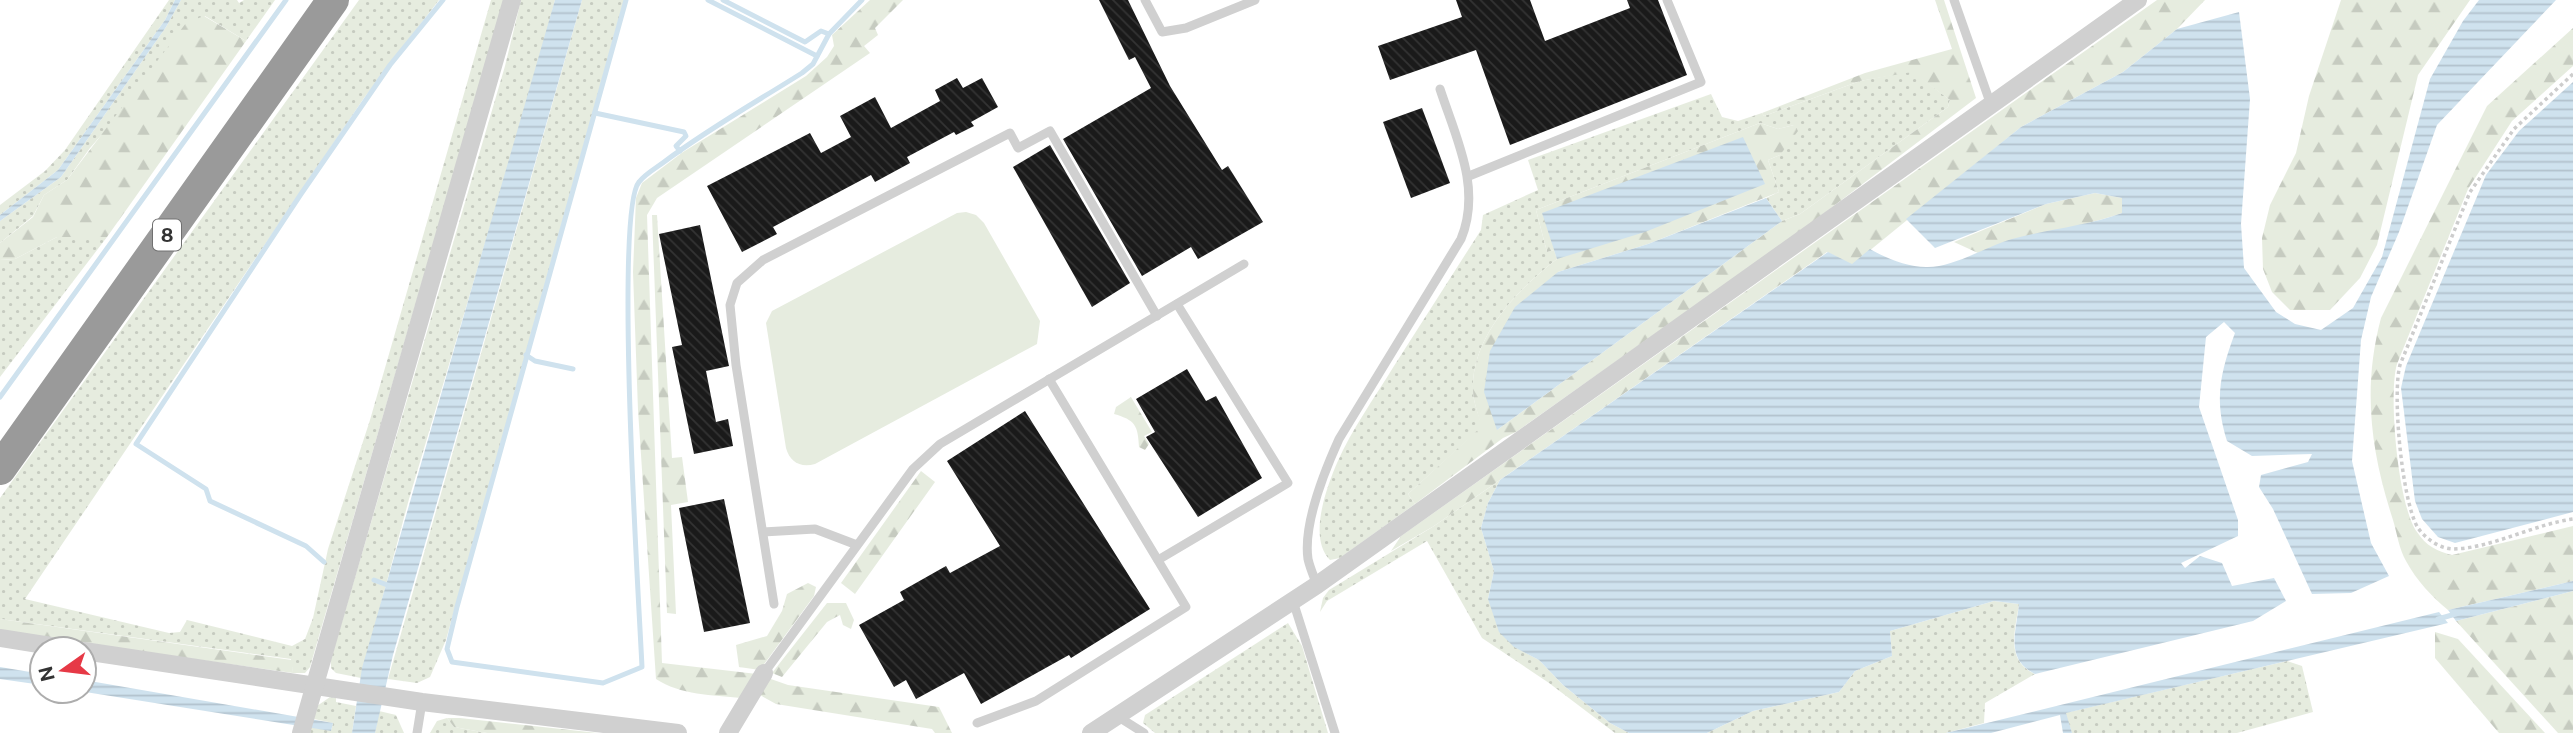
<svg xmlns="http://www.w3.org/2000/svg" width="2573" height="733" font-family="'Public Sans',sans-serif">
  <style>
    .grass { fill: url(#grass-dots) }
    .forest { fill: url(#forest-firs) }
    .pitch { fill: #e6ecdf }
    .water { fill: url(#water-rules) }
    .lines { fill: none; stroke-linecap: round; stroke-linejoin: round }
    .stream { stroke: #cfe2ee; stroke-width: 5 }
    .building { fill: url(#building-back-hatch) }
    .path { stroke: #cdcdcd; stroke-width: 3.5; stroke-dasharray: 3.5 3.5; stroke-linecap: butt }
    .service { stroke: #d0d0d0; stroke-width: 9 }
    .minor { stroke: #d0d0d0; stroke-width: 18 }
    .motorway { stroke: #9a9a9a; stroke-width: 32 }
    .labels { text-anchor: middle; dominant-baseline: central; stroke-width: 7; stroke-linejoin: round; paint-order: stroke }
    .shield { fill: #fff; stroke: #707070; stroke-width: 2 }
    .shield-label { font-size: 19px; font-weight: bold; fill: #333 }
  </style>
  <defs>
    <pattern id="grass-dots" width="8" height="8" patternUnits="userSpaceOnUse" patternTransform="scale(1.75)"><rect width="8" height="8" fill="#e6ecdf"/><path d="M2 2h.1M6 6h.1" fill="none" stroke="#c6cbc0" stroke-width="1.8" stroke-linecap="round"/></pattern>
    <pattern id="forest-firs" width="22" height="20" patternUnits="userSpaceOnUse" patternTransform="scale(1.75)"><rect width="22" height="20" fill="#e6ecdf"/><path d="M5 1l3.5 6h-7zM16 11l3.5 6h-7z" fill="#c6cbc0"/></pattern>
    <pattern id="water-rules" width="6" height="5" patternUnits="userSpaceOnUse" patternTransform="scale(1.75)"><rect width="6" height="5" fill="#cfe2ee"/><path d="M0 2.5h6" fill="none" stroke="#b2c2cd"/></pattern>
    <pattern id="building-back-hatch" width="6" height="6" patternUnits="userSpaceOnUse" patternTransform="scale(1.75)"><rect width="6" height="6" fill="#1a1a1a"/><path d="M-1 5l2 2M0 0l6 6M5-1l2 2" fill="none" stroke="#333"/></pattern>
  </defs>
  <rect width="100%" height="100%" fill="#fff"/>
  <g class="grass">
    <polygon points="169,0 175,0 165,20 58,170 0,215 0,205 45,171 65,150"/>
    <polygon points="181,0 237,0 239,3 244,0 275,0 246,41 205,16 90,148 67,180 44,195 33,216 0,243 0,221 61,177 166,27"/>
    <polygon points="359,0 439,0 364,98 25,599 169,633 180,632 187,620 292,646 305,639 313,618 328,549 370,420 491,0 504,0 310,667 305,673 293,673 291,659 0,619 0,498"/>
    <polygon points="521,0 555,0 539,62 409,499 361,678 336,673 331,668 331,659 505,66"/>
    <polygon points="582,0 624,0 446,640 430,677 417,683 388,679"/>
    <path d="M 1912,71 L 1950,100 L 1948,107 L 1800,214 L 1782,221 L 1766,198 L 1779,192 L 1768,160 L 1780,155 L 1794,125 L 1778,129 L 1760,123 L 1536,210 L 1547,252 L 1554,250 L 1557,259 C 1518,289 1471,337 1473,390 C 1473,402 1479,415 1482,427 L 1408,494 L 1415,504 L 1340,558 L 1330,560 C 1308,538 1326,489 1337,463 C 1352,429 1375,397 1394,366 C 1423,321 1452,275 1481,230 L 1483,215 L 1538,190 L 1528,160 L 1711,94 L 1722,117 L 1738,121 L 1762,113 L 1764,116 L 1860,81 Z"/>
    <polygon points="57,237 107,237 0,377 0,260 15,259"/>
    <polygon points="1500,480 1488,503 1481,528 1494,571 1488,599 1515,647 1539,660 1563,685 1610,723 1629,733 1615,733 1549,683 1482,638 1427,541 1327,601 1320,612 1323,598 1329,590 1434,526"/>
    <path d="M 1994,601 L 2019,604 C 2015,632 2005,660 2035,674 L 1985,703 L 1984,723 L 1946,733 L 1707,733 L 1753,711 L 1839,692 L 1855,671 L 1892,656 L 1890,631 Z"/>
    <polygon points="1288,623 1302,646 1328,733 1155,733 1143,723 1145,715"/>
    <polygon points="2287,661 2302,666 2313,712 2237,733 2072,733 2065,713"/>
    <polygon points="330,697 336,698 336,702 356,706 352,733 310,733 311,727 331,731 333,723 314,719 317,706"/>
    <polygon points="379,711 396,715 404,733 375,733"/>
    <polygon points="447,718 454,727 487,733 430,733 437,721"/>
  </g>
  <g class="forest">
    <path d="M 870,0 L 903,0 L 875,28 L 878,35 L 864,46 L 870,53 L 657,198 L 647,215 L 662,663 L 757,674 L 741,698 C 713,695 680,695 656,679 L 638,410 L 633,272 L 636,198 L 642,183 L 683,152 L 806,76 L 827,57 L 834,46 L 832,35 Z"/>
    <path d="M 1935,0 L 1944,0 L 1976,98 L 1802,230 L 1516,432 L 1503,438 L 1415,504 L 1408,494 L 1481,427 C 1479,415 1473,402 1473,390 C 1471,337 1518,289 1557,259 L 1554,250 L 1547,252 L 1536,210 L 1760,123 L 1778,129 L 1794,125 L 1798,131 L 1780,155 L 1768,160 L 1779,192 L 1648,244 L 1558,272 L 1497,430 L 1782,221 L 1800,214 L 1948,107 L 1950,100 L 1912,72 L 1860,81 L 1764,116 L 1762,113 L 1865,73 L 1952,49 Z"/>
    <polygon points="2157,0 2205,0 2177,29 2123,72 2021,127 1852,265 1827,252 1434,526 1391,551 1401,536"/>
    <polygon points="2341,0 2470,0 2418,75 2377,245 2360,278 2330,310 2290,310 2272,292 2263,269 2262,238 2270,205 2296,153 2309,96"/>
    <polygon points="204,16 246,41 107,237 57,237 15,259 0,260 0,243 33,217 44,195 67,180 186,23"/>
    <path d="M 2573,28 L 2573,66 L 2512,121 L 2468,189 L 2397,364 C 2388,393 2398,507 2417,532 C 2426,546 2437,551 2452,555 L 2573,526 L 2573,581 L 2448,610 C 2431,596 2417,581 2406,561 C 2399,549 2397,533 2393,520 C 2371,452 2362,389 2381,318 L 2487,106 Z"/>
    <path d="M 2095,193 L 2122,198 L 2122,213 C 2074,230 2024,234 1978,253 L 1954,242 L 2046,204 Z"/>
    <polygon points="652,215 657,215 672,458 682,457 688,502 671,505 676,614 667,613"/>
    <path d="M 1131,397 L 1152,432 L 1144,436 L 1149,444 L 1145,450 L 1139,447 C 1138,425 1135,420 1114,414 L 1116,407 Z"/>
    <polygon points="921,471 935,482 855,594 841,583"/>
    <polygon points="808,583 816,587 814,596 762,667 760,670 739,667 736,645 767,636 782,611 787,594"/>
    <polygon points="2573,591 2573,733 2558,733 2456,621"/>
    <polygon points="827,603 846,603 854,620 851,629 843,625 840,615 827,622 782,677 772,673"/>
    <polygon points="0,619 292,660 293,673 0,632"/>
    <polygon points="2435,632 2458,639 2545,733 2499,733 2435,658"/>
    <polygon points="768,678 788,685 939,707 952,733 935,733 932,729 776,704 760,695"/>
    <polygon points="447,718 460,718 598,733 487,733 454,727"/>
  </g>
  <path class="pitch" d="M 966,212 L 976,215 L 984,223 L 1040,321 L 1037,344 L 815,464 C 800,468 790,462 786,448 L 766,323 L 772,311 L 957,213 Z"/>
  <g class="water">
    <polygon points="175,0 181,0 166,27 61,177 0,221 0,215 58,170 165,20"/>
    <polygon points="555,0 582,0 393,655 375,733 352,733 362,668"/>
    <path d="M 2479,0 L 2556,0 L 2437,125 L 2399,232 L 2371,297 L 2361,340 L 2352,461 L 2371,543 L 2389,576 L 2351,593 L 2312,594 L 2273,509 L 2259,487 L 2261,475 L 2308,462 L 2312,454 L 2252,456 L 2227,441 C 2214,400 2220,373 2235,333 L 2224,322 L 2206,337 L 2199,407 L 2238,520 L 2238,536 L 2181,563 L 2185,568 L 2200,556 L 2222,563 L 2232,586 L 2274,578 L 2286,601 L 2253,621 L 2035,674 C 2005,659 2016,633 2019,604 L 1994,601 L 1890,631 L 1892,656 L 1855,671 L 1839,692 L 1753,711 L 1707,733 L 1629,733 L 1610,723 L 1563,685 L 1539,660 L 1514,647 L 1499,632 L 1488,599 L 1494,571 L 1481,528 L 1488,503 L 1500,480 L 1828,252 L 1852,264 L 1870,249 C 1885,258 1908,267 1926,267 C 1953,268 1987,246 2012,239 C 2049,229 2086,226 2122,213 L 2122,198 L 2095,193 L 2046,204 L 1935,248 L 1906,219 L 2021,127 L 2123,72 L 2177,29 L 2239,12 L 2250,99 L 2241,224 L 2244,268 L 2276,312 L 2295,324 L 2321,330 L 2353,308 L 2382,257 L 2430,79 L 2463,21 Z"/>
    <polygon points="2573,82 2573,512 2455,543 2438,537 2422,519 2415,501 2401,388 2406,366 2486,175 2519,131"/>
    <polygon points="1743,137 1765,184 1645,232 1557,259 1542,213"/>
    <polygon points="1766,198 1782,221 1497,430 1484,392 1490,351 1515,307 1558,272 1648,244"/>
    <polygon points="2573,581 2573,591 2456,621 2448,610"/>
    <polygon points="2439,612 2448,623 2066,713 2072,733 2063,733 2060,715 1991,733 1946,733"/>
    <polygon points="0,667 42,674 42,685 0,679"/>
    <polygon points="84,680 333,723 331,731 79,691 84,691"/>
  </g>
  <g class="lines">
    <g class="stream">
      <path d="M 626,0 L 457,607 L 447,649 L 452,662 L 603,683 L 642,667 C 639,603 614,211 639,182 C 645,174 656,168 664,162 C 708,129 756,102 802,73 L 813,64 L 829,34 L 862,0"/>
      <polyline points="708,0 817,56"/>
      <polyline points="723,0 805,42 821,31 829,34"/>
      <polyline points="595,113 684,132 686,136 676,146 680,151"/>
      <polyline points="526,355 535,361 573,369"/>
      <polyline points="0,397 286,0"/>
      <polyline points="324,562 306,546 210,501 206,489 136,444 301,194 390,65 443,0"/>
      <polyline points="374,580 390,586"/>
      <polyline points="2438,619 2459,613"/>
    </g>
  </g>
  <g class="building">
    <polygon points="1099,0 1128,0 1170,86 1222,170 1228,166 1263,222 1198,259 1191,247 1142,276 1063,139 1151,88 1135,57 1129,60"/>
    <polygon points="1456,0 1530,0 1545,41 1630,8 1627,0 1658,0 1687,75 1510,145 1476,50 1390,80 1378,46 1462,17"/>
    <polygon points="957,78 963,88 982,78 998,107 971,122 974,126 956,135 954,132 907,157 910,163 875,182 871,175 773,227 777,234 742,252 707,186 810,133 821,153 851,137 840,116 875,97 891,128 940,101 935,90"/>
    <polygon points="1422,108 1450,183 1411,198 1383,122"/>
    <polygon points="1050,145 1130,283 1092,307 1013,167"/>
    <polygon points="700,225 729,366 706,371 716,422 728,419 733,446 694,454 672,347 682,345 659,234"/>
    <polygon points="1187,369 1206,401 1216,396 1262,478 1198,517 1146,437 1155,432 1136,399"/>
    <polygon points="1025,411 1150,609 1071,658 1069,655 981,704 964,673 916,699 906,680 894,687 859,625 904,600 900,592 946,566 950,573 1000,546 947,461"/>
    <polygon points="724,499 750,623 704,632 679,508"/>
  </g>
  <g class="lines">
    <path class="path" d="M 2573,74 L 2514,129 L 2470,192 L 2400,365 C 2392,394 2402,502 2418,528 C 2426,539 2440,549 2454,549 C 2492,548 2535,524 2573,519"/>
    <g class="service">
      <polyline points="1145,0 1162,32 1186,28 1255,0"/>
      <polyline points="1954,0 1991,105"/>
      <polyline points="1469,176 1701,82 1667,0"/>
      <polyline points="763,532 815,529 857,545"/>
      <polyline points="1158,560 1288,483 1177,304"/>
      <path d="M 1317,585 C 1314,577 1310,568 1308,559 C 1303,525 1325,470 1339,439 L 1461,239 C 1482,188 1456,138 1440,89"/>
      <polyline points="1293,601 1335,733"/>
      <polyline points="774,604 736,365 730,305 737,283 763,260 1010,133 1018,148 1050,131 1157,316"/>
      <polyline points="764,673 913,469 940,444 1244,264"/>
      <polyline points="1117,716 1144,733"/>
      <polyline points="977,723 1036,701 1186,607 1049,379"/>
      <polyline points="417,733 422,702"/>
    </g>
    <g class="minor">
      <polyline points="0,638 70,649"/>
      <polyline points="84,651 422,702 678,733"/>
      <polyline points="301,733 512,0"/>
      <polyline points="728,733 764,673"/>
      <polyline points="1091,733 1317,585 2138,0"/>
    </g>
    <polyline class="motorway" points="0,469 333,0"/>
  </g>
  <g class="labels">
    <rect class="shield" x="153" y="219.5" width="28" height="31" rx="5"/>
    <g class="shield-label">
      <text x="167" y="235">8</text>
    </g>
  </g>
  <g transform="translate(63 670) rotate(256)"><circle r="33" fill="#ffffff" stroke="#adadad" stroke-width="2"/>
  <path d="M0-5L12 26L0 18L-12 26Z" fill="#e63946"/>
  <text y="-10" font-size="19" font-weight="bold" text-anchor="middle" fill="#333333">N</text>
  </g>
</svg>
